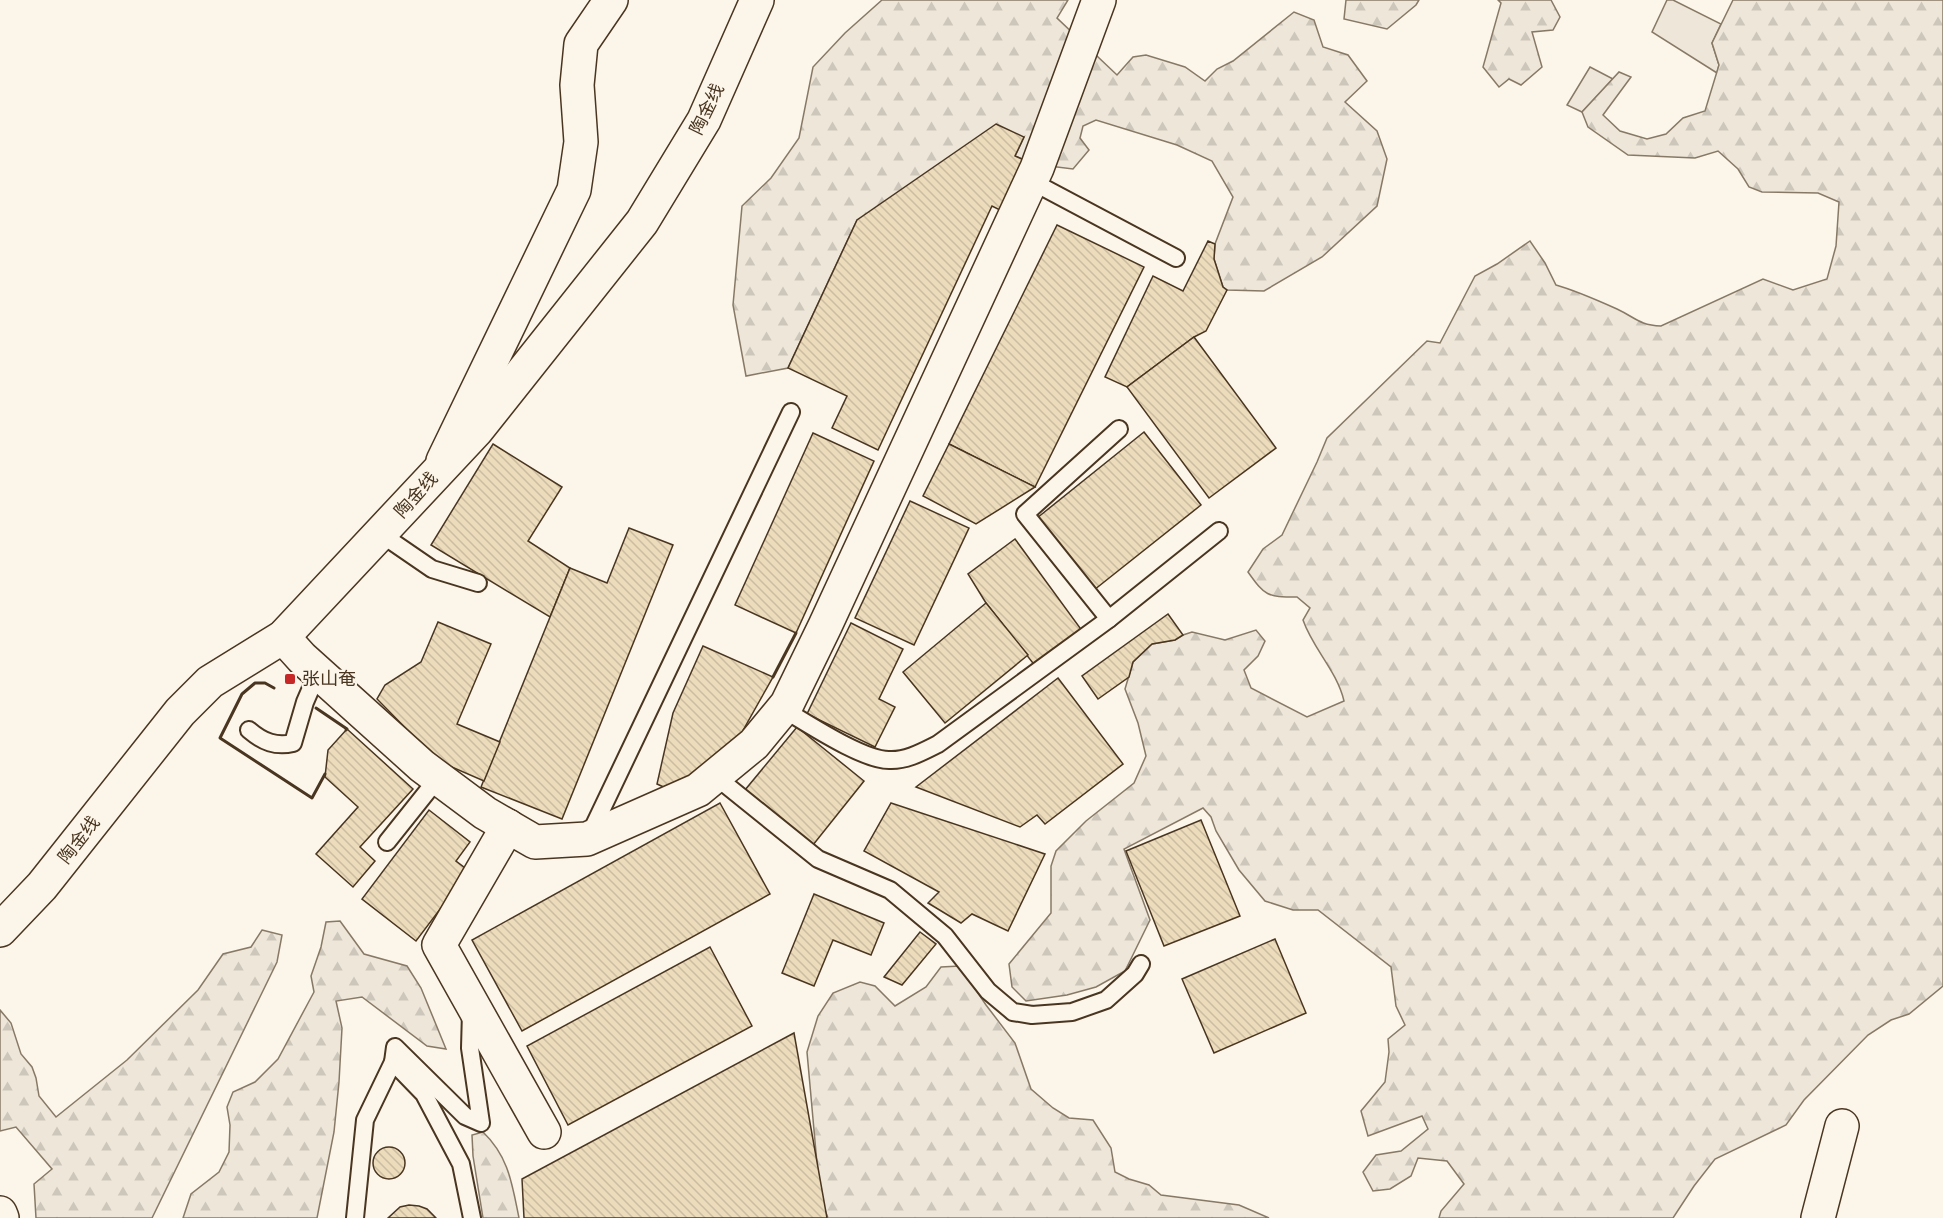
<svg xmlns="http://www.w3.org/2000/svg" width="1943" height="1218" font-family="Cabin,'Noto Sans SC',sans-serif">
  <style>
    .green { fill: #ede6d9; stroke: #887966; stroke-width: 1.5 }
    .forest { fill: url(#forest-firs); stroke: #887966; stroke-width: 1.5 }
    .building { fill: url(#building-back-hatch); stroke: #4a3520; stroke-width: 1.5 }
    .lines { fill: none; stroke-linecap: round; stroke-linejoin: round }
    .service-casing { stroke: #4a3520; stroke-width: 20 }
    .minor-casing { stroke: #4a3520; stroke-width: 36 }
    .tertiary-casing { stroke: #4a3520; stroke-width: 36 }
    .service { stroke: #fbf6e9; stroke-width: 16 }
    .minor { stroke: #fbf6e9; stroke-width: 33 }
    .tertiary { stroke: #fbf6e9; stroke-width: 33 }
    .wall { stroke: #4a3520; stroke-width: 3 }
    .poi-dot { fill: #c62828; stroke: #fbf6e9; stroke-width: 2 }
    .labels { text-anchor: middle; dominant-baseline: central; stroke-width: 4.5; stroke-linejoin: round; paint-order: stroke }
    .street-label { font-size: 18px; fill: #4a3520; stroke: #fbf6e9 }
    .poi-label { font-size: 18px; fill: #4a3520; stroke: #fbf6e9; text-anchor: start }
  </style>
  <defs>
    <pattern id="forest-firs" width="22" height="20" patternUnits="userSpaceOnUse" patternTransform="scale(1.5)"><rect width="22" height="20" fill="#ede6d9"/><path d="M5 1l3.5 6h-7zM16 11l3.5 6h-7z" fill="#cdc6ba"/></pattern>
    <pattern id="building-back-hatch" width="6" height="6" patternUnits="userSpaceOnUse" patternTransform="scale(1.5)"><rect width="6" height="6" fill="#ecdcbc"/><path d="M-1 5l2 2M0 0l6 6M5-1l2 2" fill="none" stroke="#ccbda1"/></pattern>
  </defs>
  <rect width="100%" height="100%" fill="#fbf6e9"/>
  <g class="green">
    <polygon points="1667,0 1673,0 1721,24 1712,43 1719,65 1717,73 1652,32"/>
    <polygon points="1590,67 1613,79 1582,112 1567,105"/>
  </g>
  <g class="forest">
    <polygon points="882,0 1068,0 1057,18 1117,75 1133,57 1146,55 1185,67 1205,81 1217,69 1233,61 1294,12 1314,20 1323,47 1348,55 1367,81 1345,102 1377,131 1387,159 1377,206 1322,257 1264,291 1227,290 1223,287 1214,259 1215,244 1233,197 1212,161 1177,145 1096,120 1083,126 1080,138 1089,150 1073,169 1033,164 1015,156 1024,137 857,220 788,368 746,376 733,305 742,206 771,178 799,138 813,67 845,33"/>
    <polygon points="1346,0 1419,0 1416,5 1387,29 1344,19"/>
    <polygon points="1498,0 1551,0 1560,17 1553,30 1532,32 1542,67 1521,85 1509,79 1499,87 1483,67 1501,3"/>
    <path d="M 1733,0 L 1943,0 L 1943,986 L 1909,1014 L 1891,1020 L 1868,1035 L 1804,1100 L 1786,1125 L 1715,1159 L 1694,1186 L 1673,1218 L 1439,1218 L 1441,1211 L 1464,1184 L 1447,1161 L 1418,1158 L 1411,1176 L 1390,1189 L 1373,1191 L 1363,1172 L 1376,1155 L 1401,1151 L 1428,1129 L 1422,1116 L 1368,1136 L 1361,1111 L 1385,1082 L 1389,1052 L 1388,1039 L 1405,1025 L 1396,1006 L 1391,967 L 1318,910 L 1293,910 L 1265,901 L 1239,870 L 1216,831 L 1211,817 L 1203,808 L 1124,849 L 1150,920 L 1125,971 L 1096,987 L 1067,995 L 1026,1001 L 1012,987 L 1009,964 L 1051,913 L 1051,866 L 1056,851 L 1086,821 L 1134,783 L 1146,756 L 1138,723 L 1125,689 L 1133,662 L 1152,644 L 1175,640 L 1183,635 L 1192,632 L 1225,640 L 1256,630 L 1265,641 L 1258,656 L 1244,670 L 1251,688 L 1307,717 L 1344,701 C 1337,671 1313,649 1303,620 L 1310,608 L 1297,597 C 1267,597 1265,596 1248,572 L 1263,549 L 1282,535 L 1317,462 L 1327,438 L 1427,341 L 1440,343 L 1475,276 L 1497,264 L 1530,241 L 1545,263 L 1556,285 C 1577,291 1597,300 1617,309 C 1636,318 1639,325 1661,326 L 1763,279 L 1793,290 L 1827,279 L 1836,246 L 1839,202 L 1818,193 L 1762,192 L 1749,187 L 1738,169 L 1718,151 L 1695,158 L 1628,155 L 1588,127 L 1582,112 L 1619,72 L 1631,77 L 1603,115 L 1620,131 L 1647,139 L 1666,134 L 1683,118 L 1705,111 L 1719,65 L 1712,43 Z"/>
    <polygon points="340,921 364,954 407,966 421,988 446,1049 427,1046 362,997 336,1001 342,1028 339,1082 334,1132 317,1218 183,1218 191,1194 219,1172 229,1152 230,1125 227,1107 233,1092 255,1082 278,1059 314,992 311,976 321,947 326,922"/>
    <polygon points="262,930 282,935 277,962 152,1218 36,1218 34,1184 52,1169 16,1127 0,1131 0,1010 11,1023 21,1054 32,1067 36,1078 39,1096 56,1117 127,1060 198,990 223,954 251,947"/>
    <polygon points="960,966 986,1005 1015,1043 1031,1089 1053,1108 1069,1118 1093,1120 1111,1148 1115,1172 1129,1179 1149,1185 1161,1195 1239,1205 1269,1218 828,1218 820,1197 807,1052 818,1016 833,993 860,982 875,986 895,1006 926,987 941,967"/>
    <path d="M 483,1132 C 509,1157 512,1184 519,1218 L 483,1218 L 473,1156 L 472,1135 Z"/>
  </g>
  <g class="building">
    <polygon points="996,124 1024,137 1015,156 1033,164 1010,215 992,206 878,450 832,428 847,396 788,368 857,220"/>
    <polygon points="1057,225 1144,267 1035,487 949,444"/>
    <polygon points="1208,241 1215,244 1214,259 1223,287 1227,290 1206,331 1194,337 1127,387 1105,377 1153,276 1183,291"/>
    <polygon points="1194,337 1276,448 1209,498 1127,387"/>
    <polygon points="1144,432 1201,505 1094,590 1037,518"/>
    <polygon points="813,433 874,461 796,633 735,605"/>
    <polygon points="493,444 562,487 528,541 570,568 550,617 431,545"/>
    <polygon points="949,444 1035,487 976,524 923,496"/>
    <polygon points="910,501 969,528 914,645 855,618"/>
    <polygon points="629,528 673,545 562,819 481,787 570,568 607,583"/>
    <polygon points="1015,539 1083,632 1036,667 986,603 968,574"/>
    <polygon points="986,603 1028,655 945,723 903,672"/>
    <polygon points="1168,614 1183,635 1175,640 1152,644 1133,662 1129,677 1098,699 1082,676"/>
    <polygon points="438,622 491,644 457,724 500,742 484,781 438,761 377,699 385,685 421,662"/>
    <polygon points="851,623 903,649 879,699 895,707 875,747 807,714"/>
    <polygon points="703,646 773,677 737,741 679,794 657,784 673,713"/>
    <polygon points="1058,678 1123,764 1045,824 1037,815 1020,827 916,787"/>
    <polygon points="797,727 864,781 813,845 745,790"/>
    <polygon points="347,729 413,789 360,847 375,861 353,887 316,854 358,807 325,777 328,750"/>
    <polygon points="720,803 770,894 522,1031 472,940"/>
    <polygon points="891,803 1045,854 1008,931 972,914 961,923 928,903 939,892 864,851"/>
    <polygon points="429,810 470,842 456,861 469,871 416,941 362,899"/>
    <polygon points="1201,820 1240,916 1164,946 1126,851"/>
    <polygon points="814,894 884,923 871,955 833,940 814,986 782,973"/>
    <polygon points="920,932 936,944 902,985 884,977"/>
    <polygon points="1275,939 1306,1013 1214,1053 1182,979"/>
    <polygon points="710,947 752,1026 568,1125 527,1046"/>
    <polygon points="794,1033 827,1218 524,1218 522,1179"/>
    <circle cx="389" cy="1163" r="16"/>
    <polygon points="409,1205 419,1206 427,1209 436,1218 388,1218 400,1207"/>
  </g>
  <g class="lines">
    <defs>
      <g id="service">
        <polyline points="1031,181 1176,258"/>
        <polyline points="381,534 432,569 478,583"/>
        <polyline points="1109,619 1219,531"/>
        <path d="M 783,709 C 807,723 862,760 889,760 C 906,761 922,752 938,744 L 1109,619 L 1025,514 L 1119,429"/>
        <path d="M 249,730 C 263,742 276,747 293,743 L 305,702 L 318,672"/>
        <polyline points="715,776 818,859 890,890 945,936 988,991 1013,1012 1032,1015 1072,1012 1106,1000 1135,974 1141,964"/>
        <polyline points="589,836 791,412"/>
        <polyline points="387,842 438,778"/>
        <polyline points="393,1062 424,1094 461,1164 472,1218"/>
        <polyline points="355,1218 365,1120 393,1062 395,1047 465,1116 481,1123 470,1048 471,1012"/>
      </g>
      <g id="minor">
        <polyline points="443,461 574,190 581,142 577,85 581,44 611,0"/>
        <polyline points="283,637 302,658 422,766 485,813 535,842 587,839 698,790 754,744 787,704 825,626 1037,168 1099,0"/>
        <polyline points="508,826 439,945 544,1132"/>
        <polyline points="0,1213 2,1218"/>
        <polyline points="1818,1218 1842,1126"/>
      </g>
      <polyline id="tertiary" points="0,930 42,886 180,712 210,682 283,637 476,431 642,222 704,120 757,0"/>
    </defs>
    <use href="#service" class="service-casing"/>
    <use href="#minor" class="minor-casing"/>
    <use href="#tertiary" class="tertiary-casing"/>
    <use href="#service" class="service"/>
    <use href="#minor" class="minor"/>
    <use href="#tertiary" class="tertiary"/>
    <g class="wall">
      <polyline points="773,677 796,633"/>
      <polyline points="274,688 265,683 255,683 242,694 220,738 312,798 325,774"/>
      <polyline points="316,708 347,729 346,730"/>
    </g>
  </g>
  <rect class="poi-dot" x="284" y="673" width="12" height="12" rx="3"/>
  <g class="labels">
    <g class="street-label">
      <text transform="translate(707 109) rotate(-64)">陶金线</text>
      <text transform="translate(416 495) rotate(-48)">陶金线</text>
      <text transform="translate(79 840) rotate(-52)">陶金线</text>
    </g>
    <g class="poi-label">
      <text x="302" y="679">张山奄</text>
    </g>
  </g>
</svg>
